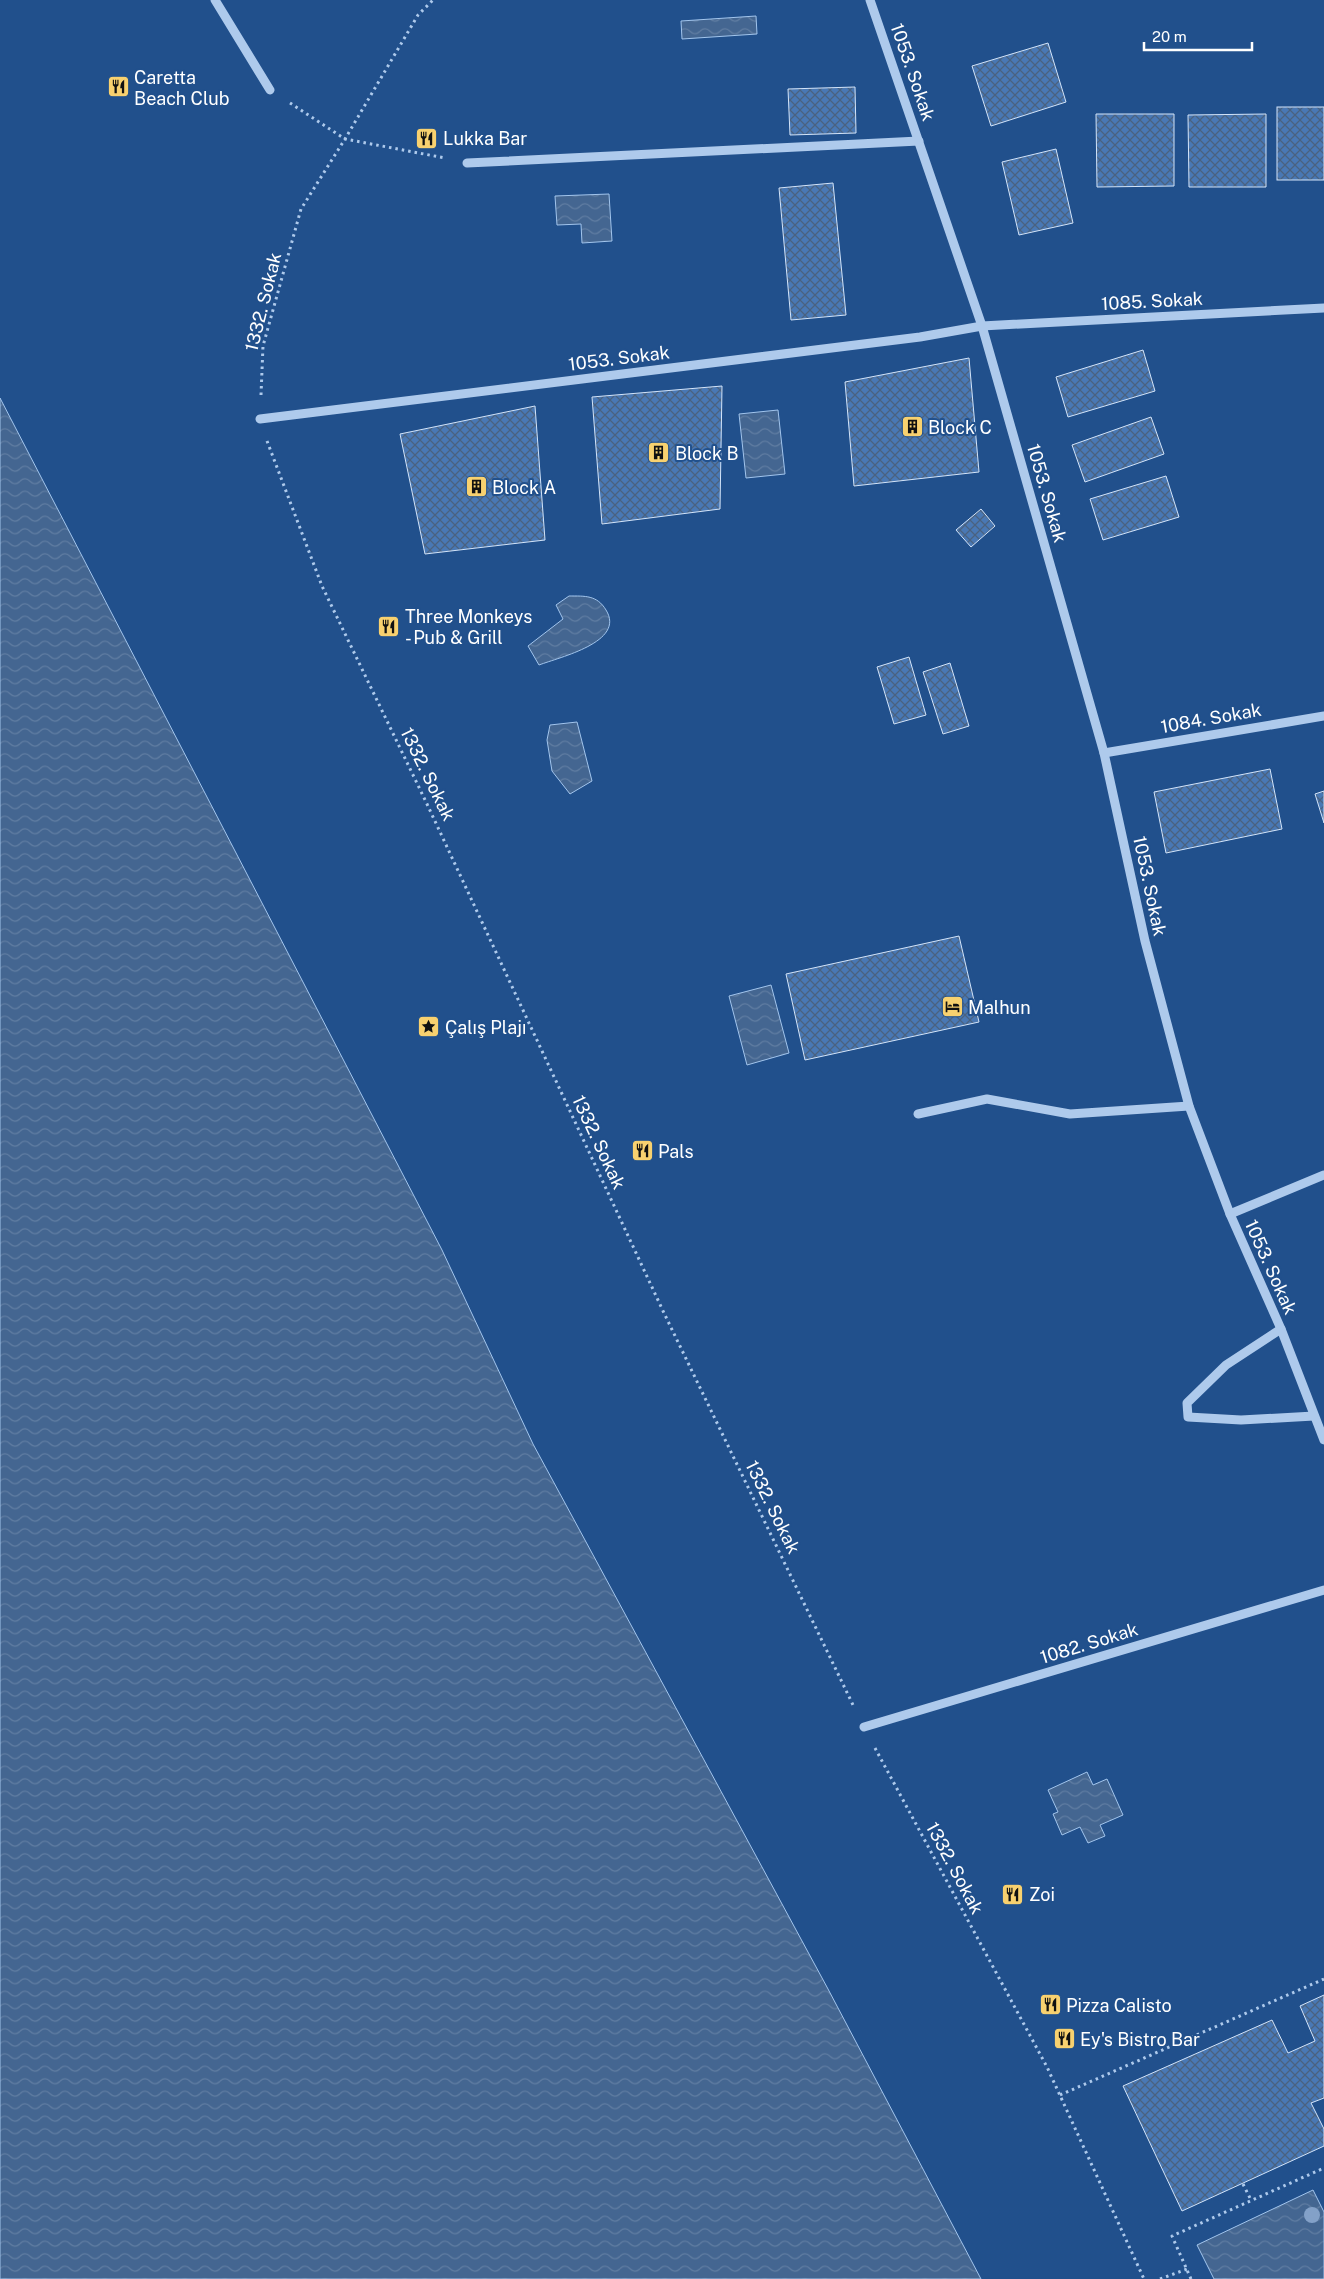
<svg xmlns="http://www.w3.org/2000/svg" width="1324" height="2279" font-family="'Public Sans',sans-serif">
  <style>
    .water { fill: url(#water-waves); stroke: #a2c5ed }
    .building { fill: url(#building-cross-hatch); stroke: #d3e4f9 }
    .lines { fill: none; stroke-linecap: round; stroke-linejoin: round }
    .path { stroke: #aecaec; stroke-width: 3; stroke-dasharray: 2.5 4; stroke-linecap: butt }
    .minor { stroke: #aecaec; stroke-width: 9 }
    .tree { fill: #83a1c8 }
    .labels { text-anchor: middle; dominant-baseline: central; stroke-width: 4; stroke-linejoin: round; paint-order: stroke }
    .street-label { font-size: 18px; fill: #fff; stroke: #21508c }
    .poi-label { font-size: 18px; fill: #fff; stroke: #21508c; text-anchor: start }
  </style>
  <defs>
    <pattern id="water-waves" width="16" height="10" patternUnits="userSpaceOnUse" patternTransform="scale(1.25)"><rect width="16" height="10" fill="#446691"/><path d="M0 5q4-4 8 0t8 0" fill="none" stroke="#607da2"/></pattern>
    <pattern id="building-cross-hatch" width="8" height="8" patternUnits="userSpaceOnUse" patternTransform="scale(1.25)"><rect width="8" height="8" fill="#4978b4"/><path d="M0 0l8 8M0 8l8-8" fill="none" stroke="#4a6280"/></pattern>
  </defs>
  <rect width="100%" height="100%" fill="#21508c"/>
  <g class="water">
    <polygon points="756,16 757,34 682,39 681,21"/>
    <polygon points="609,194 612,241 582,243 581,224 557,225 555,196"/>
    <polygon points="0,398 442,1250 533,1444 828,1989 981,2279 0,2279"/>
    <polygon points="778,410 785,474 746,478 739,414"/>
    <path d="M 569,596 C 585,596 597,595 606,610 C 626,642 560,657 539,665 L 528,646 L 563,619 L 556,605 Z"/>
    <polygon points="577,722 592,781 570,794 552,771 547,740 550,725"/>
    <polygon points="771,985 789,1053 747,1065 729,996"/>
    <polygon points="1087,1772 1093,1785 1107,1779 1123,1815 1100,1825 1105,1836 1088,1843 1080,1827 1062,1835 1053,1814 1058,1812 1048,1790"/>
    <polygon points="1313,2190 1324,2212 1324,2279 1214,2279 1197,2245"/>
  </g>
  <g class="building">
    <polygon points="1048,43 1066,102 991,126 972,66"/>
    <polygon points="855,87 856,133 790,135 788,89"/>
    <rect x="1277" y="107" width="47" height="73"/>
    <polygon points="1096,114 1174,114 1174,186 1097,187"/>
    <polygon points="1266,114 1266,187 1189,187 1188,115"/>
    <polygon points="1056,149 1073,223 1019,235 1002,162"/>
    <polygon points="833,183 846,315 791,320 779,188"/>
    <polygon points="1143,350 1155,391 1068,417 1056,377"/>
    <polygon points="969,358 979,472 854,486 845,382"/>
    <polygon points="722,386 720,509 602,524 592,397"/>
    <polygon points="535,406 545,540 425,554 400,434"/>
    <polygon points="1151,417 1164,454 1085,482 1072,445"/>
    <polygon points="1166,476 1179,517 1103,540 1090,499"/>
    <polygon points="981,509 995,526 971,547 956,530"/>
    <polygon points="909,657 926,715 894,724 877,667"/>
    <polygon points="950,663 969,726 943,734 923,672"/>
    <polygon points="1270,769 1282,829 1166,853 1154,792"/>
    <polygon points="1324,791 1324,823 1315,794"/>
    <polygon points="959,936 979,1022 805,1060 786,974"/>
    <polygon points="1324,1995 1324,2098 1311,2103 1324,2129 1324,2146 1182,2211 1123,2086 1272,2020 1288,2053 1315,2041 1300,2006"/>
  </g>
  <g class="lines">
    <g class="path">
      <polyline points="290,103 345,139 445,158"/>
      <polyline points="261,395 263,346 301,209 345,139 418,15 433,0"/>
      <polyline points="267,441 322,586 427,804 664,1313 854,1707"/>
      <polyline points="875,1748 1047,2067 1144,2279"/>
      <polyline points="1060,2095 1324,1979"/>
      <polyline points="1243,2184 1251,2200"/>
      <polyline points="1160,2279 1187,2269"/>
      <polyline points="1191,2279 1172,2236 1324,2168"/>
    </g>
    <g class="minor">
      <polyline points="215,0 270,90"/>
      <polyline points="870,0 982,326 1104,753 1145,941 1189,1106 1230,1214 1281,1329 1324,1440"/>
      <polyline points="467,163 919,141"/>
      <polyline points="260,419 920,337 982,326 1324,308"/>
      <polyline points="1104,753 1324,716"/>
      <polyline points="918,1114 987,1099 1070,1114 1189,1106"/>
      <polyline points="1230,1214 1324,1175"/>
      <polyline points="1281,1329 1226,1365 1187,1403 1188,1417 1241,1420 1314,1416"/>
      <polyline points="864,1727 1324,1590"/>
    </g>
  </g>
  <circle class="tree" cx="1312" cy="2215" r="8"/>
  <defs>
    <symbol id="restaurant-square" viewBox="-11 -11 22 22"><rect x="-9" y="-9" width="18" height="18" rx="4" fill="#f8d16f" stroke="#21508c"/><path d="M-5-6h1v4h1v-4h1v4h1v-4h1v5L-1.5 .5V6h-2V.5L-5-1ZM5-6V6H3V1.5H1.5Q1.5-4 5-6Z" fill="#111"/></symbol>
    <symbol id="building-square" viewBox="-11 -11 22 22"><rect x="-9" y="-9" width="18" height="18" rx="4" fill="#f8d16f" stroke="#21508c"/><path d="M-4-6H4V6H1V3H-1V6H-4ZM-2.5-4.3h1.7v1.8h-1.7ZM.8-4.3h1.7v1.8H.8ZM-2.5-1h1.7V.8h-1.7ZM.8-1h1.7V.8H.8Z" fill="#111"/></symbol>
    <symbol id="hotel-square" viewBox="-11 -11 22 22"><rect x="-9" y="-9" width="18" height="18" rx="4" fill="#f8d16f" stroke="#21508c"/><path d="M-6-4.5h1.5V1H6V5H4.5V3h-9V5H-6ZM-4 0a1.8 1.8 0 1 1 3.6 0ZM.5 0V-2.5h3Q6-2.5 6 0Z" fill="#111"/></symbol>
    <symbol id="sight-square" viewBox="-11 -11 22 22"><rect x="-9" y="-9" width="18" height="18" rx="4" fill="#f8d16f" stroke="#21508c"/><path d="M0-6L1.8-2.2L6-1.7L2.9 1.2L3.7 5.4L0 3.3L-3.7 5.4L-2.9 1.2L-6-1.7L-1.8-2.2Z" fill="#111"/></symbol>
  </defs>
  <g fill-rule="evenodd">
    <use href="#restaurant-square" x="106" y="74" width="25" height="25"/>
    <use href="#restaurant-square" x="414" y="126" width="25" height="25"/>
    <use href="#building-square" x="900" y="414" width="25" height="25"/>
    <use href="#building-square" x="646" y="440" width="25" height="25"/>
    <use href="#building-square" x="464" y="474" width="25" height="25"/>
    <use href="#restaurant-square" x="376" y="614" width="25" height="25"/>
    <use href="#hotel-square" x="940" y="994" width="25" height="25"/>
    <use href="#sight-square" x="416" y="1014" width="25" height="25"/>
    <use href="#restaurant-square" x="630" y="1138" width="25" height="25"/>
    <use href="#restaurant-square" x="1000" y="1882" width="25" height="25"/>
    <use href="#restaurant-square" x="1038" y="1992" width="25" height="25"/>
    <use href="#restaurant-square" x="1052" y="2026" width="25" height="25"/>
  </g>
  <g class="labels">
    <g class="street-label">
      <text transform="translate(913 72) rotate(71)">1053. Sokak</text>
      <text transform="translate(1152 301) rotate(-3)">1085. Sokak</text>
      <text transform="translate(263 302) rotate(-76)">1332. Sokak</text>
      <text transform="translate(619 358) rotate(-7)">1053. Sokak</text>
      <text transform="translate(1047 493) rotate(74)">1053. Sokak</text>
      <text transform="translate(1211 718) rotate(-10)">1084. Sokak</text>
      <text transform="translate(428 774) rotate(64)">1332. Sokak</text>
      <text transform="translate(1150 886) rotate(78)">1053. Sokak</text>
      <text transform="translate(599 1142) rotate(65)">1332. Sokak</text>
      <text transform="translate(1271 1267) rotate(66)">1053. Sokak</text>
      <text transform="translate(773 1507) rotate(64)">1332. Sokak</text>
      <text transform="translate(1089 1643) rotate(-17)">1082. Sokak</text>
      <text transform="translate(955 1868) rotate(62)">1332. Sokak</text>
    </g>
    <g class="poi-label">
      <text x="134" y="77">Caretta<tspan x="134" dy="21">Beach Club</tspan></text>
      <text x="443" y="138">Lukka Bar</text>
      <text x="928" y="427">Block C</text>
      <text x="675" y="453">Block B</text>
      <text x="492" y="487">Block A</text>
      <text x="405" y="616">Three Monkeys<tspan x="405" dy="21">- Pub &amp; Grill</tspan></text>
      <text x="968" y="1007">Malhun</text>
      <text x="445" y="1027">Çalış Plajı</text>
      <text x="658" y="1151">Pals</text>
      <text x="1029" y="1894">Zoi</text>
      <text x="1066" y="2005">Pizza Calisto</text>
      <text x="1080" y="2039">Ey's Bistro Bar</text>
    </g>
  </g>
  <path d="M1144 42v8h108v-8" fill="none" stroke="#ffffff" stroke-width="2.5"/>
  <text x="1152" y="42" font-size="15" fill="#ffffff" stroke="#21508c" stroke-width="4" paint-order="stroke">20 m</text>
</svg>
